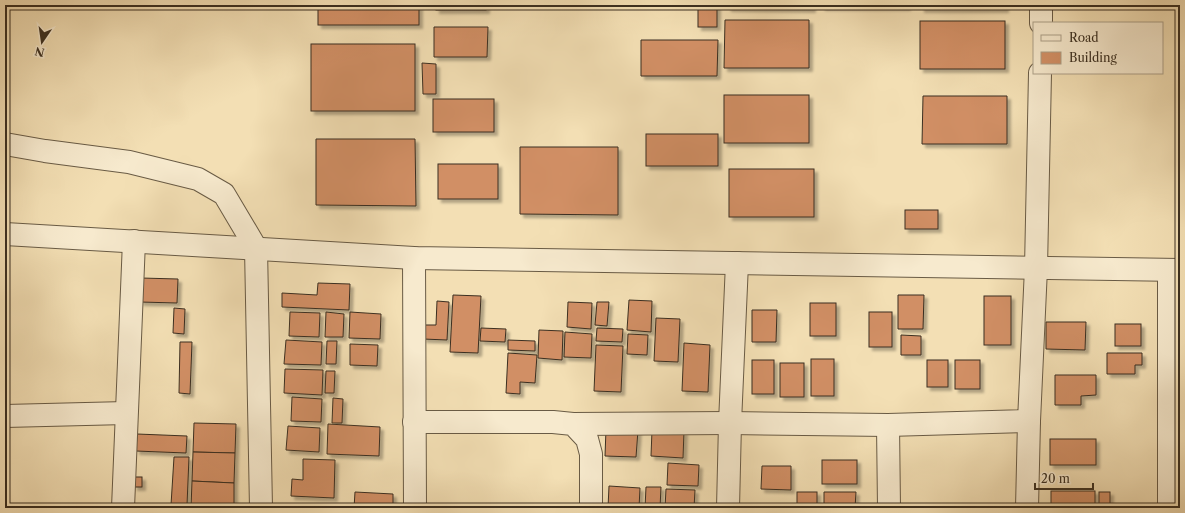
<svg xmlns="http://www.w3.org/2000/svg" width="1185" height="513" font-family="'Libre Caslon Text',serif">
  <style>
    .building { fill: #d18f65; stroke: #3b2f20; filter: url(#shadow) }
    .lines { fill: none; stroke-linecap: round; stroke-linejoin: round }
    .street-casing { stroke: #695b45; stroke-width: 24 }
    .street { stroke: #f7eace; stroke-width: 22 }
  </style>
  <defs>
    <filter id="shadow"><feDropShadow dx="3.5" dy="3.5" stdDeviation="1" flood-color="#0004"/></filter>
  </defs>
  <rect width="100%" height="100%" fill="#f3dfb4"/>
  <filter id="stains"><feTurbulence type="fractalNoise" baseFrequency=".005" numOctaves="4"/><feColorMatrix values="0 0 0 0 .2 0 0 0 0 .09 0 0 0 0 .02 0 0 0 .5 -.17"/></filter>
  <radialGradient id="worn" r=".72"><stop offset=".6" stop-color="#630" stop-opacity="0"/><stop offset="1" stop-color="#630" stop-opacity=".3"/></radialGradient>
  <g class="building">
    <rect x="318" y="5" width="101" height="20"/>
    <rect x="436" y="5" width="50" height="5"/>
    <rect x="698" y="5" width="19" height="22"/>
    <polygon points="727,5 812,5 812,9 728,8"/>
    <rect x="822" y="5" width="85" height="2"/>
    <rect x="921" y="5" width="84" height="4"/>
    <polygon points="725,20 809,20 809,68 724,68"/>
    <rect x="920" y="21" width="85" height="48"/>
    <polygon points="434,27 488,27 487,57 434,57"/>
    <polygon points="641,40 718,40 717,76 641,76"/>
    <rect x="311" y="44" width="104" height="67"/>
    <polygon points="422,63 436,64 436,94 423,94"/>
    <rect x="724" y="95" width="85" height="48"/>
    <polygon points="923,96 1007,96 1007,144 922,144"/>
    <rect x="433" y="99" width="61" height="33"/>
    <rect x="646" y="134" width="72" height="32"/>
    <polygon points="316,139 415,139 416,206 316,205"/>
    <polygon points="520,147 618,147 618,215 520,214"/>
    <rect x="438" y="164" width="60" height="35"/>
    <rect x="729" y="169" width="85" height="48"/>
    <rect x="905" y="210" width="33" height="19"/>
    <polygon points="141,278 178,279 177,303 140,302"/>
    <polygon points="318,283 350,284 349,310 282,307 282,293 317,295"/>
    <polygon points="453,295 481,296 478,353 450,352"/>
    <polygon points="898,295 924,295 923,329 898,329"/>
    <rect x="984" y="296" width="27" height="49"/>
    <polygon points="629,300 652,301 651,332 627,330"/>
    <polygon points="437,301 449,302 447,340 423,339 424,325 436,325"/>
    <polygon points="568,302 592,303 591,329 567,327"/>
    <polygon points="597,302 609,302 607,326 595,325"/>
    <rect x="810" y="303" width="26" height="33"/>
    <polygon points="174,308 185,309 184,334 173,333"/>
    <polygon points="752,310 777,310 776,342 752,342"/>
    <polygon points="290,312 320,313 319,337 289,336"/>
    <polygon points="326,312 344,314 343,337 325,337"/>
    <polygon points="350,312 381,314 380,339 349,338"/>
    <rect x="869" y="312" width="23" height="35"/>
    <polygon points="656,318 680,319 678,362 654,361"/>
    <polygon points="1046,322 1086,322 1085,350 1046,349"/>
    <rect x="1115" y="324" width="26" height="22"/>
    <polygon points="481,328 506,329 505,342 480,341"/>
    <polygon points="597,328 623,329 622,342 596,341"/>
    <polygon points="539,330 563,331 562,360 538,358"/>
    <polygon points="565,332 592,334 591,358 564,357"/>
    <polygon points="628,334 648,335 647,355 627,354"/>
    <polygon points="901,335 921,336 921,355 901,355"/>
    <polygon points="286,340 322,342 321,365 284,364"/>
    <polygon points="508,340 535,341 535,351 508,350"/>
    <polygon points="327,341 337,341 336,364 326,364"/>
    <polygon points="180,342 192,342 190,394 179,393"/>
    <polygon points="684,343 710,345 708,392 682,391"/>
    <polygon points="350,344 378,345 377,366 350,365"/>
    <polygon points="596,345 623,346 621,392 594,391"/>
    <polygon points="508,353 537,355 535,383 520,382 520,394 506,393"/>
    <polygon points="1107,353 1142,353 1142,365 1135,365 1135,374 1107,374"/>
    <rect x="811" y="359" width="23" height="37"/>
    <rect x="752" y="360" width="22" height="34"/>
    <rect x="927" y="360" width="21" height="27"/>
    <rect x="955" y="360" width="25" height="29"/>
    <rect x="780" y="363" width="24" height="34"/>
    <polygon points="285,369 323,370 322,395 284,393"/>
    <polygon points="326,371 335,371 334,393 325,393"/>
    <polygon points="1055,375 1096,375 1096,395 1081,396 1081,405 1055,405"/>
    <polygon points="292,397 322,399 321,422 291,421"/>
    <polygon points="333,398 343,399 342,423 332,423"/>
    <polygon points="194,423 236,424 235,453 193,452"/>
    <polygon points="328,424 380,427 379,456 327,454"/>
    <polygon points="288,426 320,428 319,452 286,450"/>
    <polygon points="606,429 638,430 636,457 605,456"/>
    <polygon points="652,430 684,431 683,458 651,456"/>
    <polygon points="137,434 187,436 186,453 136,451"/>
    <rect x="1050" y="439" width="46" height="26"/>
    <polygon points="193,452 235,453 234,483 192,481"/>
    <polygon points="174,457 189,457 187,505 171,505"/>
    <polygon points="303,459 335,460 334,498 291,496 292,479 303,480"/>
    <rect x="822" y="460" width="35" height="24"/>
    <polygon points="668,463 699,465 698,486 667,485"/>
    <polygon points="762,466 791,466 791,490 761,489"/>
    <rect x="134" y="477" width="8" height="10"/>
    <polygon points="192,481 234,483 234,508 191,508"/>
    <polygon points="609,486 640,488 639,508 608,508"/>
    <polygon points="646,487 661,487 660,508 645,508"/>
    <polygon points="666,489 695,490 694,508 665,508"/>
    <rect x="1051" y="491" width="44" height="17"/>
    <polygon points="355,492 393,494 393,508 354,508"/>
    <rect x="797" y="492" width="20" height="16"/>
    <polygon points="824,492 856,492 855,508 824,508"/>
    <rect x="1099" y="492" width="11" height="16"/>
  </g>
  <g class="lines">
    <defs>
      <g id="street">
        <polyline points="1041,23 1041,5"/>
        <polyline points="5,144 45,151 129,162 198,179 224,194 256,248 261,508"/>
        <polyline points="5,234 414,258 1180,270"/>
        <polyline points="414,258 415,508"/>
        <polyline points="5,416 126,413"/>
        <polyline points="414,422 553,422 573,424 587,439 591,454 591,508"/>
        <polyline points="573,424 730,423 888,425 1029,421 1036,268 1040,73"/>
        <polyline points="888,425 889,508"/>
        <polyline points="123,508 134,241"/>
        <polyline points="728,508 730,423 737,263"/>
        <polyline points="1027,508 1029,421"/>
        <polyline points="1169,508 1169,270"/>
      </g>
    </defs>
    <use href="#street" class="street-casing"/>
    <use href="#street" class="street"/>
  </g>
  <rect width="1185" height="513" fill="none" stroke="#f3dfb4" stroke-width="20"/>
  <rect x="6" y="6" width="1173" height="501" fill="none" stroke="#3b2f20" stroke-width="2"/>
  <rect x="10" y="10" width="1165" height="493" fill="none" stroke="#3b2f20"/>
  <rect x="1033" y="22" width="130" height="52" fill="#f7eace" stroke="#ac9f88"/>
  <rect x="1041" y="35" width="20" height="6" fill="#f7eace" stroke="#ac9f88"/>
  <text x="1069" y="42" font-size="12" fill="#3b2f20">Road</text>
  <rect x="1041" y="52" width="20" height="12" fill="#d18f65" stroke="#ac9f88"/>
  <text x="1069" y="62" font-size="12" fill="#3b2f20">Building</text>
  <g transform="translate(42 42) rotate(193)" stroke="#f7eace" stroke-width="3" paint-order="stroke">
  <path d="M0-3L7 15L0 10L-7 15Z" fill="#3b2f20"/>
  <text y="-6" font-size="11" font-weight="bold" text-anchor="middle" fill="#3b2f20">N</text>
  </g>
  <path d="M1035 483v6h58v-6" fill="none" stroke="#3b2f20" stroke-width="2"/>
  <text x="1041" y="483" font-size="12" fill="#3b2f20" stroke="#f7eace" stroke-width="3" paint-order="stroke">20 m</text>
  <rect width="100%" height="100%" filter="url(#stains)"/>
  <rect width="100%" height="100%" fill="url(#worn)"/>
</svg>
